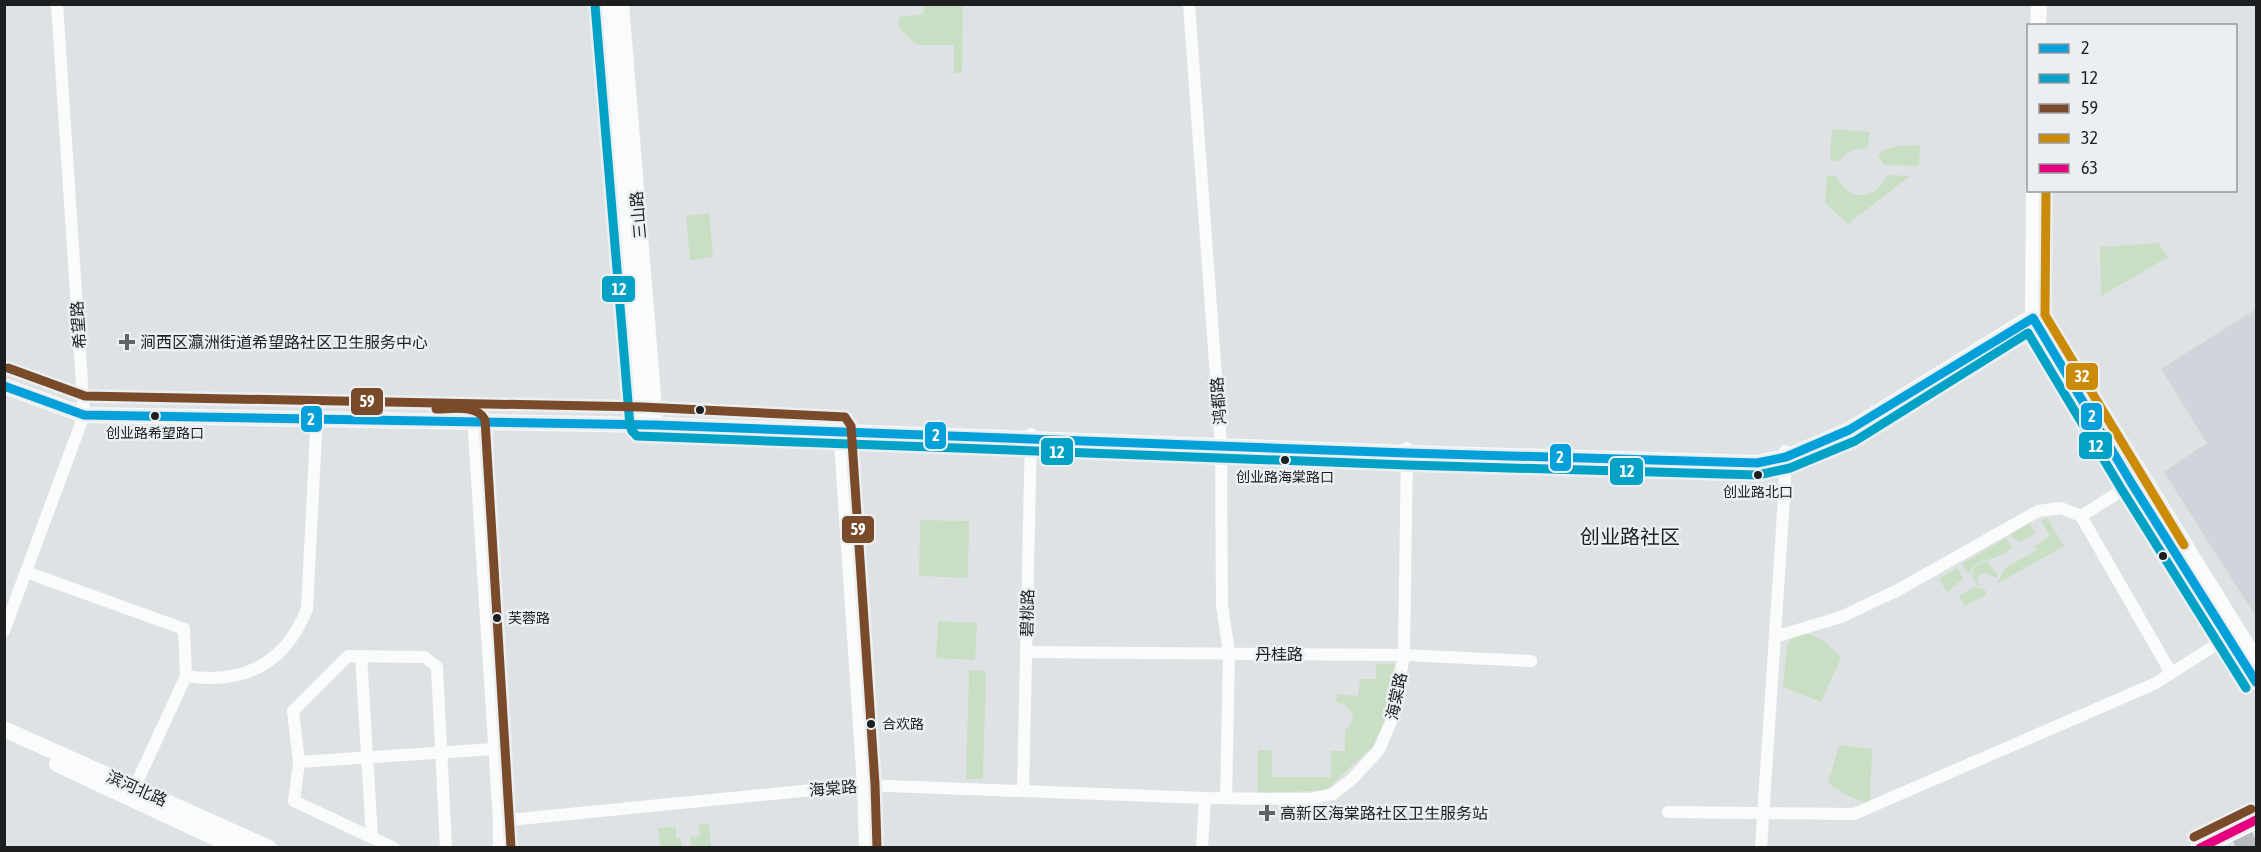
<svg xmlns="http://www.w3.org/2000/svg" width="2261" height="852" font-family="'Asap Condensed','Noto Sans SC',sans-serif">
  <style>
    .built { fill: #cfd5da }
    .green { fill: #c9dfc4 }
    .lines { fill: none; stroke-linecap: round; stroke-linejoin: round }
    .highway-tunnel { stroke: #b8bbbd; stroke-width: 21; stroke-dasharray: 21 10; stroke-linecap: butt }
    .street { stroke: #fafbfb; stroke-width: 12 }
    .secondary { stroke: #fafbfb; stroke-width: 16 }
    .primary { stroke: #fafbfb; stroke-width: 18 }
    .bus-1-casing { stroke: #ebeff2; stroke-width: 14 }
    .bus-2-casing { stroke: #ebeff2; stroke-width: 14 }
    .bus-3-casing { stroke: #ebeff2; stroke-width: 14 }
    .bus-4-casing { stroke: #ebeff2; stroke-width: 14 }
    .bus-5-casing { stroke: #ebeff2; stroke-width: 14 }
    .bus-1 { stroke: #03a0da; stroke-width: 9 }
    .bus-2 { stroke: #01a2c5; stroke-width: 9 }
    .bus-3 { stroke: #7a4b2a; stroke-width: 9 }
    .bus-4 { stroke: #cb8b06; stroke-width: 9 }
    .bus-5 { stroke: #e5007d; stroke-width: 9 }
    .poi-dot { fill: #616364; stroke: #ebeff2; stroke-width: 2 }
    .bus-dot { fill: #1d1e1f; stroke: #ebeff2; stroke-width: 2 }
    .labels { text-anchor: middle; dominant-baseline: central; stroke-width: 5; stroke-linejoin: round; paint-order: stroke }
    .bus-label { font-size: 14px; fill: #1d1e1f; stroke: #ebeff2 }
    .street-label { font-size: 16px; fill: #1d1e1f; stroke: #ebeff2 }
    .poi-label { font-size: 16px; fill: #1d1e1f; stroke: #ebeff2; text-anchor: start }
    .quarter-label { font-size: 20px; fill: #1d1e1f; stroke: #ebeff2 }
    .line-badge { stroke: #ebeff2; stroke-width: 2 }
    .badge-label { font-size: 16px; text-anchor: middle; font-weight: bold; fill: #fff }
  </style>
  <rect width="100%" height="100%" fill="#dfe2e4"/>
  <polygon class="built" points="2256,309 2256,617 2164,472 2207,443 2161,369"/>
  <g class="green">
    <polygon points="925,5 963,5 962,73 954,73 954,45 917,45 899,28 899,17 920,15 924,11"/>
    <path d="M 1832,129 L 1870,132 L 1867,149 C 1855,148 1847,151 1840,161 L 1830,160 Z"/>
    <path d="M 1920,145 L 1919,166 L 1884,165 L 1878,156 C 1888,144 1905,146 1920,145 Z"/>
    <path d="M 1887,175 L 1910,176 L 1848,224 L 1825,203 L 1827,176 L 1837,176 C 1847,203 1877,200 1887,175 Z"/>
    <polygon points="709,213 713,257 690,260 686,216"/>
    <polygon points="2158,243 2168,257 2101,296 2100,247"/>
    <polygon points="2047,518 2064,546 1997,584 2005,568 2037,550 2035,546 2050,536 2041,521"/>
    <polygon points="920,520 969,521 968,578 919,576"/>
    <polygon points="2029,523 2035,533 2021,542 2015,540 2011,534"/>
    <path d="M 2006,538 L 2011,545 L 2011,549 C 2006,552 2002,555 1997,557 C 1984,562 1974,560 1969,574 L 1962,564 Z"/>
    <polygon points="1983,562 1988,562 1998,576 1995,578 1988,573 1980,574 1977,582 1981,587 1977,585 1972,577 1974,567"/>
    <polygon points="1957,568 1963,579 1947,592 1939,579"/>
    <polygon points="1975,587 1985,590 1987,594 1965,606 1959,596"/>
    <polygon points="938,621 977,623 975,660 936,658"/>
    <path d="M 1803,633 C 1820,635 1830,646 1841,658 L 1821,702 L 1783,687 L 1787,647 L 1791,639 Z"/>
    <polygon points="1376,664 1394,664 1389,712 1372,747 1326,790 1257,794 1258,750 1272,750 1272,777 1331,777 1331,751 1345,751 1345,730 1351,725 1353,715 1347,706 1336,702 1337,694 1358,696 1360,679 1376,679"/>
    <polygon points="969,670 986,671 983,779 966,779"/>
    <polygon points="1839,745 1872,749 1870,804 1848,796 1828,783"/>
    <polygon points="709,824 711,847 691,847 690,837 700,836 699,825"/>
    <polygon points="676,827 676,838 681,838 682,847 660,847 658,828"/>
  </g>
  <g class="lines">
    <polyline class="highway-tunnel" points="2236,848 2256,839"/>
    <g class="street">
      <polyline points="1189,4 1221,446 1222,605 1229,653 1226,798"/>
      <polyline points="473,416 499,821 499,848"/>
      <polyline points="839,427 863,785 865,848"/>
      <polyline points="2081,516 2132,484"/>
      <polyline points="26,572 184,629 186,676 131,795"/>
      <polyline points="4,631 84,415 57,4"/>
      <polyline points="1775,637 1841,617 1898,590 2038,511 2061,508 2081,516 2171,673"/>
      <polyline points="1026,652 1404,655 1531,661"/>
      <polyline points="361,656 372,837"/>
      <path d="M 186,676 C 244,685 285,664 307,609 L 317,413"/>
      <polyline points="299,762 494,749"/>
      <polyline points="1023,791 1031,434"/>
      <polyline points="1668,812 1854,814 2154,684 2230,636"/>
      <polyline points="499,821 863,785 1205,798 1309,799 1333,794 1352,779 1379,750 1393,717 1404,655 1407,448"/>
      <polyline points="394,848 294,801 299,762 293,711 348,656 425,657 437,667 446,848"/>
      <polyline points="1202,848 1205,798"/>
      <polyline points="1761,848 1785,483 1785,451"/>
    </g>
    <g class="secondary">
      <polyline points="607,4 642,425"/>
      <polyline points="621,4 655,420"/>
      <polyline points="2038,26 2039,4"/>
      <polyline points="2034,190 2033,318 2132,484 2256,682"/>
      <polyline points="2066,353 2256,660"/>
      <polyline points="4,386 84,415 655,425 1407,453 1757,463 1786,457 1849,430 2027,320 2044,316"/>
      <polyline points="4,729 269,848"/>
      <polyline points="57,764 237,848"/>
    </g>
    <polyline class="primary" points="2199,848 2256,820"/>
    <defs>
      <polyline id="bus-1" points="4,386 84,415 655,425 1407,453 1757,463 1786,457 1849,430 2033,318 2132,484 2256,682"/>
      <polyline id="bus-2" points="595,5 630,426 632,431 637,436 1407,465 1758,475 1790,468 1855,441 2028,333 2122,490 2246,688"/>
      <g id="bus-3">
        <polyline points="8,368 85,396 642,407 845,417 851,426 875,784 877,848"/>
        <path d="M 436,409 C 451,409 478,404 485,420 L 511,847"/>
        <polyline points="2194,837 2251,809"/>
      </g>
      <polyline id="bus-4" points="2046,190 2045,315 2184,545"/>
      <polyline id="bus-5" points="2200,848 2256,820"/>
    </defs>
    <use href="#bus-1" class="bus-1-casing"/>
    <use href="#bus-2" class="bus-2-casing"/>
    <use href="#bus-3" class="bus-3-casing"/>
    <use href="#bus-4" class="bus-4-casing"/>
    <use href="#bus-5" class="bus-5-casing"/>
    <use href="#bus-1" class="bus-1"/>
    <use href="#bus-2" class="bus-2"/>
    <use href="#bus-3" class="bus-3"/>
    <use href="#bus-4" class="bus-4"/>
    <use href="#bus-5" class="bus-5"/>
  </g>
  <g class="poi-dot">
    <path d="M124 333h6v6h6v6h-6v6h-6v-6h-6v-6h6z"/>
    <path d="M1264 804h6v6h6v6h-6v6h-6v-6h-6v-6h6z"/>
  </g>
  <g class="bus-dot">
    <circle cx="700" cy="410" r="5"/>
    <circle cx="155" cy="416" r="5"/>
    <circle cx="1285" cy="460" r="5"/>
    <circle cx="1758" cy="475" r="5"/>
    <circle cx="2163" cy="556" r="5"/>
    <circle cx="497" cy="618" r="5"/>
    <circle cx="871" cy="724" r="5"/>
  </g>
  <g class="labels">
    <g class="bus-label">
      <text x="155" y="433">创业路希望路口</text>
      <text x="1285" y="477">创业路海棠路口</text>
      <text x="1758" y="492">创业路北口</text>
      <text x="508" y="618" text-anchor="start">芙蓉路</text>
      <text x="882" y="724" text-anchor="start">合欢路</text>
    </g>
    <g class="street-label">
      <text transform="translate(638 215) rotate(-95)">三山路</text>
      <text transform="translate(78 325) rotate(-94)">希望路</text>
      <text transform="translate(1218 401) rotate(-94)">鸿都路</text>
      <text transform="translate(1027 613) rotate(-89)">碧桃路</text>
      <text x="1279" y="654">丹桂路</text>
      <text transform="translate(1396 696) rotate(-78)">海棠路</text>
      <text transform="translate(137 788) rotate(24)">滨河北路</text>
      <text transform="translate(833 788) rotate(-5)">海棠路</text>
    </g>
    <g class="poi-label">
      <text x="140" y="342">涧西区瀛洲街道希望路社区卫生服务中心</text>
      <text x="1280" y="813">高新区海棠路社区卫生服务站</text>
    </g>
    <g class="quarter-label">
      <text x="1630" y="536">创业路社区</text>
    </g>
  </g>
  <g class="line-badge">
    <rect x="601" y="275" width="35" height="28" rx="6" fill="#01a2c5"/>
    <rect x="2065" y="362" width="34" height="29" rx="6" fill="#cb8b06"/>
    <rect x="350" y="387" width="34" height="29" rx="6" fill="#7a4b2a"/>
    <rect x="2080" y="402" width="23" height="29" rx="6" fill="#03a0da"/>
    <rect x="300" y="405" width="23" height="28" rx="6" fill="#03a0da"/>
    <rect x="924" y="421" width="23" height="29" rx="6" fill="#03a0da"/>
    <rect x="2078" y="431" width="35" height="29" rx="6" fill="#01a2c5"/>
    <rect x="1040" y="437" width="34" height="29" rx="6" fill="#01a2c5"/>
    <rect x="1549" y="443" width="23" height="29" rx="6" fill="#03a0da"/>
    <rect x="1609" y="457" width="35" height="29" rx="6" fill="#01a2c5"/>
    <rect x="841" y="515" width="34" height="29" rx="6" fill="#7a4b2a"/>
  </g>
  <g class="badge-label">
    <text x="619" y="295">12</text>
    <text x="2082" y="382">32</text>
    <text x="367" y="407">59</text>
    <text x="2092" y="422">2</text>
    <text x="311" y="425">2</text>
    <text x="936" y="441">2</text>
    <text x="2096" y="452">12</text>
    <text x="1057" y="458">12</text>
    <text x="1560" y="463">2</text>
    <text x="1627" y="477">12</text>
    <text x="858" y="535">59</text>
  </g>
  <rect width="2261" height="852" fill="none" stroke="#1d1e1f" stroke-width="12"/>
  <rect x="2027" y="24" width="210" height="168" fill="#ebeff2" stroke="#999b9e" stroke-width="1.5"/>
  <rect x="2039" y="44" width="30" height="9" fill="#03a0da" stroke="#999b9e" stroke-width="1.5"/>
  <text x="2081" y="54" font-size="18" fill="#1d1e1f">2</text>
  <rect x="2039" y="74" width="30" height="9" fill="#01a2c5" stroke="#999b9e" stroke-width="1.5"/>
  <text x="2081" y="84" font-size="18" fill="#1d1e1f">12</text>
  <rect x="2039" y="104" width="30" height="9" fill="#7a4b2a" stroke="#999b9e" stroke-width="1.5"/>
  <text x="2081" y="114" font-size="18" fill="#1d1e1f">59</text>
  <rect x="2039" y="134" width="30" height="9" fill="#cb8b06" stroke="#999b9e" stroke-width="1.5"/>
  <text x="2081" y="144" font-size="18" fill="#1d1e1f">32</text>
  <rect x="2039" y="164" width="30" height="9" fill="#e5007d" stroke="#999b9e" stroke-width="1.5"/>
  <text x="2081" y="174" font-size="18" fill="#1d1e1f">63</text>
</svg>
